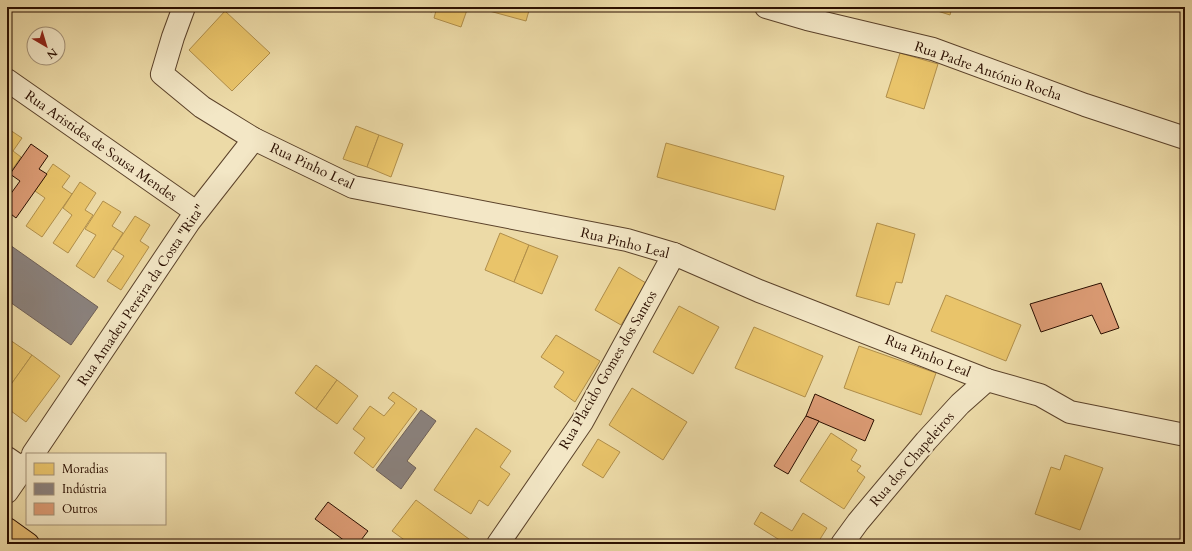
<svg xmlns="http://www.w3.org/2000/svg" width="1192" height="551" font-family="Cardo,serif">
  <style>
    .homes { fill: #e9c46a; stroke: #b08e4a }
    .industry { fill: #8a817c; stroke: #6e5f57 }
    .building { fill: #da9a73; stroke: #2b0f00 }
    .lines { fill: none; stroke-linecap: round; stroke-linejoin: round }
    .minor-casing { stroke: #5b422a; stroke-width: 24 }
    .major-casing { stroke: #2b0f00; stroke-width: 24 }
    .minor { stroke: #f3e7c6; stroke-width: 22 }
    .major { stroke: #e6bd74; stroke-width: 22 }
    .labels { text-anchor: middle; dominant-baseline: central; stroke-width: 4; stroke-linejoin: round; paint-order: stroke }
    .street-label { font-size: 14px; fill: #2b0f00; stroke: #f3e7c6 }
  </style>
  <rect width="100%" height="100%" fill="#ecdaa7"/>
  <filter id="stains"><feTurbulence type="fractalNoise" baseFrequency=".005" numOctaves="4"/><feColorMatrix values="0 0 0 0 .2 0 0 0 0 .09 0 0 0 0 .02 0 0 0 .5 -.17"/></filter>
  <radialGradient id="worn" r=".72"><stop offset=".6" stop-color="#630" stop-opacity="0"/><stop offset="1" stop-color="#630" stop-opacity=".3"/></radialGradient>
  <g class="homes">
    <polygon points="411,7 433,7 432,12"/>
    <polygon points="437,7 468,7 461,27 434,18"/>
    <polygon points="483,7 530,7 526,21 482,9"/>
    <polygon points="925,7 952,7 950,15"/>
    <polygon points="225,11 270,53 232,91 189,50"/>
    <polygon points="900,53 938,64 924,109 886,97"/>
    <polygon points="356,126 379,135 367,167 343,159"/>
    <polygon points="7,128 22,138 13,151 21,157 7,177"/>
    <polygon points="379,135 403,144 391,177 367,167"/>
    <polygon points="666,143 784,176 775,210 657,177"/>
    <polygon points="53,164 70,176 62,187 72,194 42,237 26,226 45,198 35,191"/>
    <polygon points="80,182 96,193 85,210 93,215 68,253 53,243 72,215 63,208"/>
    <polygon points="103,201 121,212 112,226 123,233 94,278 76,266 96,235 85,229"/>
    <polygon points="135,216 150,225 140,241 149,247 121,290 107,281 124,256 113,249"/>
    <polygon points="877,223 915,234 902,283 896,282 889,305 856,296"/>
    <polygon points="500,233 529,245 514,282 485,270"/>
    <polygon points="529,245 558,256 542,294 514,282"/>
    <polygon points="619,267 646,283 621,325 595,310"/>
    <polygon points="946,295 1021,325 1006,361 931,331"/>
    <polygon points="679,306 719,327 693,374 653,352"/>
    <polygon points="754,327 823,356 805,397 735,368"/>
    <polygon points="556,335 600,361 575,402 554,387 564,372 541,357"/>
    <polygon points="7,338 32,355 7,390"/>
    <polygon points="859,346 936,373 921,415 844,388"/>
    <polygon points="32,355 60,376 26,422 7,408 7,390"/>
    <polygon points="316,365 337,380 316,409 295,393"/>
    <polygon points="337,380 358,396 337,424 316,409"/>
    <polygon points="632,388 687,422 663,460 609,425"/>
    <polygon points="393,392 417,409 373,468 354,453 365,438 353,429 370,406 384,416 395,403 388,398"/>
    <polygon points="476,428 511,451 500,467 510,474 488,506 479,500 471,514 434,490"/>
    <polygon points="831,433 857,450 851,460 861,466 857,471 865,477 844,509 800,481"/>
    <polygon points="598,439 620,452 603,478 582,465"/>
    <polygon points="1065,455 1103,468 1080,530 1035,514 1051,467 1060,470"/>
    <polygon points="416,500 473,542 472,544 410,544 392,531"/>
    <polygon points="761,512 792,531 803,513 827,528 817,544 786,544 754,524"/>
  </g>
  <g class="industry">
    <polygon points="7,243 98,307 71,345 7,300"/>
    <polygon points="421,410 436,421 407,461 416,468 401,489 376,470"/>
  </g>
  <g class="building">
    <polygon points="31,144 48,156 39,169 47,174 16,218 7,211 7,199 20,181 10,174"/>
    <polygon points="1101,283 1119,328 1101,334 1092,315 1041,332 1030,304"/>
    <polygon points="815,394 874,420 865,441 806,416"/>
    <polygon points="806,416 819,421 788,474 774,466"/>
    <polygon points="328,502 368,531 358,544 349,544 315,519"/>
  </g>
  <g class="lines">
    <defs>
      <g id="minor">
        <polyline points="184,7 173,37 162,74 202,107 254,139 353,187 627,240 674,254 759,291 987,380 1040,395 1070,412 1185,435"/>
        <polyline points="766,7 807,19 933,49 1085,105 1185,138"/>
        <polyline points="7,80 196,212"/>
        <polyline points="33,454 189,222 254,139"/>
        <polyline points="7,458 23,469"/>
        <polyline points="7,492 27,463"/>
        <polyline points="498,544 582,422 674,254"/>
        <polyline points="842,544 858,522 926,441 960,404 987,380"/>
      </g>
      <polyline id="major" points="7,529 28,544"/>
    </defs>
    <use href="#minor" class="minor-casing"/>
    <use href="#major" class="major-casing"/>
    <use href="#minor" class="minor"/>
    <use href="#major" class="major"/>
  </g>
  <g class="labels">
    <g class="street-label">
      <text transform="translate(988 71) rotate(19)">Rua Padre António Rocha</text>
      <text transform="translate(101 146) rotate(35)">Rua Aristides de Sousa Mendes</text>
      <text transform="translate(312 166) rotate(25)">Rua Pinho Leal</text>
      <text transform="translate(625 243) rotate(14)">Rua Pinho Leal</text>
      <text transform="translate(141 295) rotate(-56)">Rua Amadeu Pereira da Costa "Rita"</text>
      <text transform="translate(928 356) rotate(22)">Rua Pinho Leal</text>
      <text transform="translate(608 370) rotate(-60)">Rua Placido Gomes dos Santos</text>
      <text transform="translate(912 459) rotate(-49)">Rua dos Chapeleiros</text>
    </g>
  </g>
  <rect width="1192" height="551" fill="none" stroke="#ecdaa7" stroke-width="24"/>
  <rect x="8" y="8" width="1176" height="535" fill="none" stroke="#2b0f00" stroke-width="2"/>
  <rect x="12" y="12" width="1168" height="527" fill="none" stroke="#2b0f00"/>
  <rect x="26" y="453" width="140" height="72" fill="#f3e7c6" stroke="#a39177"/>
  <rect x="34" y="463" width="20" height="12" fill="#e9c46a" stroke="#a39177"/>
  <text x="62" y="473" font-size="12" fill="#2b0f00">Moradias</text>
  <rect x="34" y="483" width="20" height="12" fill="#8a817c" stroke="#a39177"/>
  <text x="62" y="493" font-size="12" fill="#2b0f00">Indústria</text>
  <rect x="34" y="503" width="20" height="12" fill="#da9a73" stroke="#a39177"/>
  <text x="62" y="513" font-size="12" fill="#2b0f00">Outros</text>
  <g transform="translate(46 46) rotate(142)"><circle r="19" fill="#f3e7c6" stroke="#a39177"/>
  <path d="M0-3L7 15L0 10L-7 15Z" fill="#8f2418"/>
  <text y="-6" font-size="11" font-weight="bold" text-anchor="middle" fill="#2b0f00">N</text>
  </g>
  <rect width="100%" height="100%" filter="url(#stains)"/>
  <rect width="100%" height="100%" fill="url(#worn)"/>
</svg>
